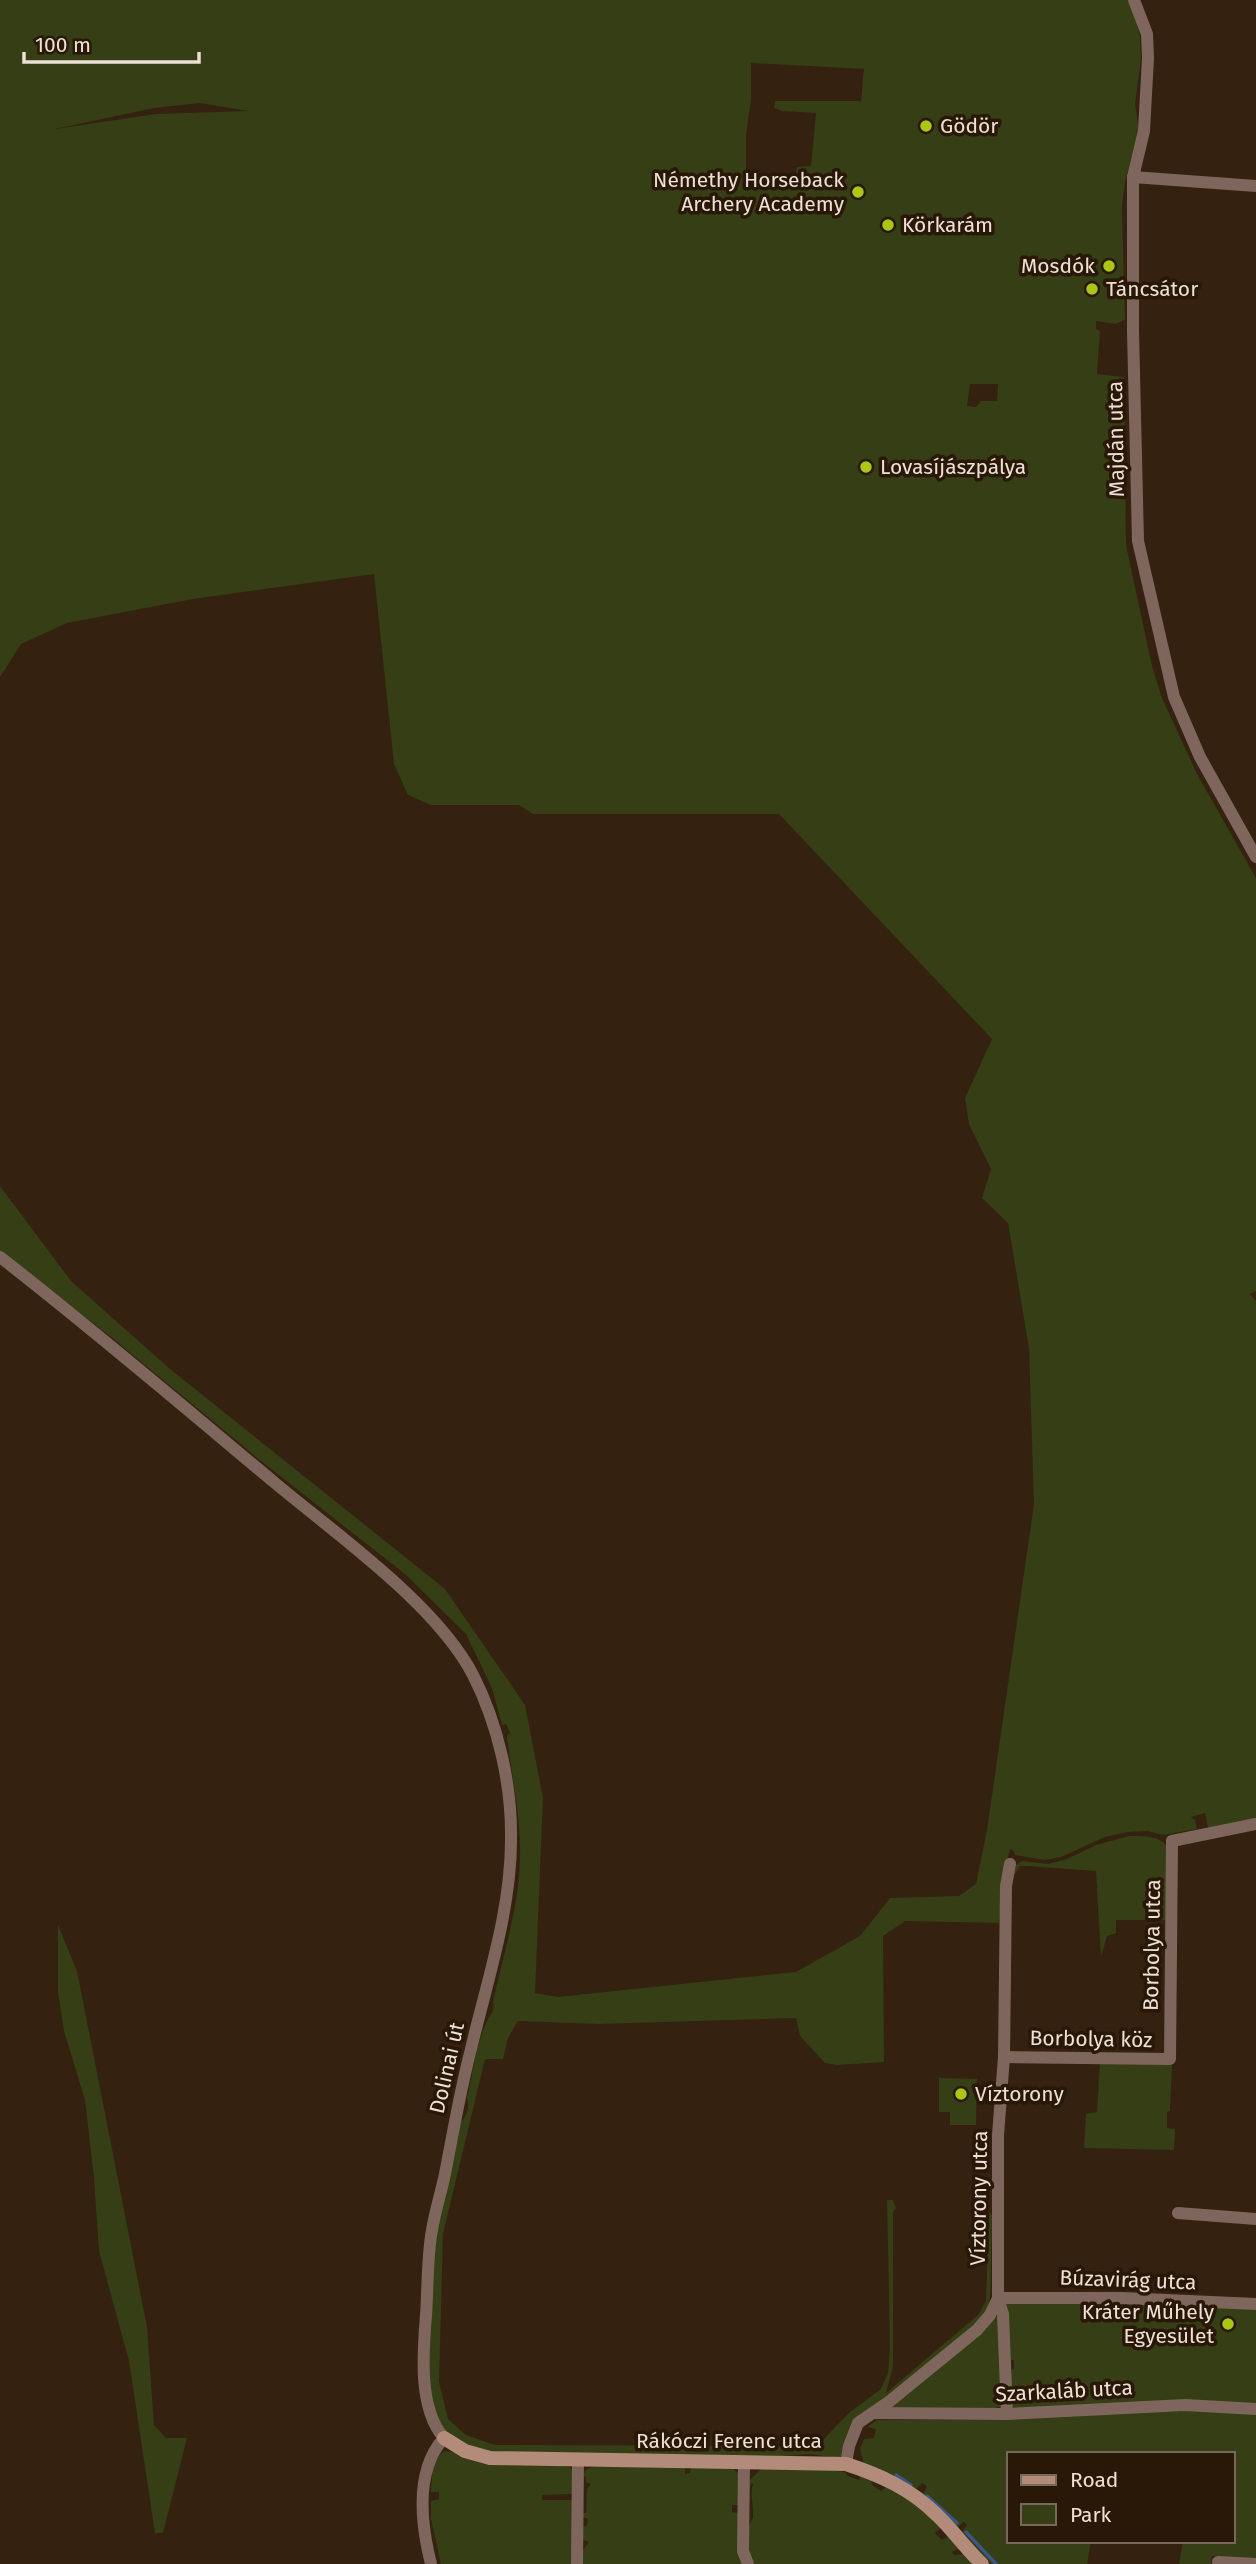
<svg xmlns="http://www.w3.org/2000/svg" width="1256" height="2564" font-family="'Fira Sans',sans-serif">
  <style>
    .green { fill: #353e14; fill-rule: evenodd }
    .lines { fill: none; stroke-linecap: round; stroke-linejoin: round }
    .stream { stroke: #3a5682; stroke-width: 3.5 }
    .street { stroke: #7f665d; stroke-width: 12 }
    .secondary { stroke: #b38b7b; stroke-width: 14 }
    .poi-dot { fill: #abc615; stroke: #291807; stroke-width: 2.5 }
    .labels { text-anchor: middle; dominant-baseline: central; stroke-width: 7; stroke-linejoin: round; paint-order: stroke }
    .poi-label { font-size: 21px; fill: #ede0d5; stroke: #291807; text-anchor: start }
    .street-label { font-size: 21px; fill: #ede0d5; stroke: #291807 }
  </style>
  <rect width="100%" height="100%" fill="#342110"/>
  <g class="green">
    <path d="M 0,0 L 1131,0 L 1140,36 L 1141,59 L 1135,104 L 1139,130 L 1125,182 L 1122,206 L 1125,320 L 1115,324 L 1096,321 L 1096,329 L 1100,331 L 1097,374 L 1124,377 L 1126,545 L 1152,666 L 1162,698 L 1197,774 L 1256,878 L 1256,1291 L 1250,1294 L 1256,1301 L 1256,1819 L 1208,1828 L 1205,1813 L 1191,1817 L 1195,1820 L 1197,1829 L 1163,1835 L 1147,1831 L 1127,1832 L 1105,1837 L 1061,1857 L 1045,1860 L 1015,1855 L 1014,1851 L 1010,1849 L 1003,1876 L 999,1923 L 905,1921 L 883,1936 L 884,2062 L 837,2065 L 825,2063 L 800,2036 L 796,2018 L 599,2024 L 518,2021 L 508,2038 L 503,2059 L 485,2059 L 443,2234 L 439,2382 L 448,2419 L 466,2435 L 495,2445 L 817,2446 L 849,2413 L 881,2389 L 888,2373 L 890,2348 L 887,2200 L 893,2200 L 896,2208 L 893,2212 L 893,2366 L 886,2393 L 978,2315 L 986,2301 L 989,2212 L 992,2215 C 992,2231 991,2246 991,2261 C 990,2282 993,2298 984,2317 L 888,2398 L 862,2413 L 843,2455 L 839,2458 L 809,2454 L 784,2456 L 493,2454 L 464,2443 L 446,2433 L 433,2409 L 428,2365 L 434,2236 L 461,2122 C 467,2116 470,2106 467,2098 C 473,2073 476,2044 487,2021 C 491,2013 495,2012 493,2002 C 503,1955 519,1907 520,1859 C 521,1819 512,1777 507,1737 L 509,1733 L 512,1737 L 506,1724 L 502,1725 L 492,1688 L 466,1634 L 405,1574 L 261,1461 L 111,1337 L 0,1251 L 0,1186 L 71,1281 L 170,1369 L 445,1589 L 525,1705 L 543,1798 L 535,1993 L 558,1997 L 796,1972 L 860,1936 L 890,1898 L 959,1896 L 976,1884 L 987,1830 L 1034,1504 L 1029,1349 L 1008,1223 L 982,1198 L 991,1169 L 969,1124 L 965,1098 L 992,1039 L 779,814 L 533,814 L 519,805 L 431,805 L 408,795 L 394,764 L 374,574 L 193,599 L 67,623 L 21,644 L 0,677 L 0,684 ZM 751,63 L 864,69 L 861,101 L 775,101 L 774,108 L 782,111 L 816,113 L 811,166 L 797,167 L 794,182 L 746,179 L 746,135 L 751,100 ZM 200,103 L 248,111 L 156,114 L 55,129 L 154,108 ZM 970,384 L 998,384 L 997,401 L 981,401 L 976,407 L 967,406 Z"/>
    <path d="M 1129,1836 C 1141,1836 1158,1835 1166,1845 L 1170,1920 L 1116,1920 L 1116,1933 L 1107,1936 L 1101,1957 L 1096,1871 L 1027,1866 L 1020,1866 L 1014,1876 L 1016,1865 L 1022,1861 L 1048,1864 L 1067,1859 L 1096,1845 Z"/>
    <polygon points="58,1925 77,1971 147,2327 154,2425 166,2438 187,2438 163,2533 155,2533 129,2361 99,2251 94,2178 85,2100 64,2031 58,1992"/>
    <polygon points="1100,2062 1172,2065 1170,2111 1167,2112 1167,2128 1175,2129 1174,2150 1084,2148 1086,2114 1097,2112"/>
    <polygon points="939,2078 977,2079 976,2125 950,2125 950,2112 939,2112"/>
    <polygon points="1006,2301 1118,2302 1124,2305 1125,2302 1256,2309 1256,2407 1012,2411 1009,2396 1017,2392 1017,2388 1011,2387 1010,2370 1014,2369 1014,2360 1010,2360"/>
    <polygon points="999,2308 1004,2407 997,2407 995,2410 892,2408 891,2405"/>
    <polygon points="1189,2411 1256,2413 1256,2559 1212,2556 1211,2564 1179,2564 1183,2541 1233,2541 1233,2454 1009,2454 1009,2541 1091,2541 1087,2564 991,2564 962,2531 967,2525 964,2522 958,2527 923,2494 927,2486 922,2483 915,2490 864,2464 860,2449 864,2439 874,2438 876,2429 867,2427 877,2420 1010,2420 1028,2417"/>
    <path d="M 444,2451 L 570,2467 L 573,2470 L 572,2494 L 542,2495 L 542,2500 L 574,2500 L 572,2564 L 441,2564 L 431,2519 L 431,2501 L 439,2499 L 439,2492 L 431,2492 C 432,2476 431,2462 444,2451 Z"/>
    <polygon points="591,2467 685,2467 685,2474 690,2473 691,2467 733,2469 739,2474 739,2505 732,2505 732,2512 739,2513 739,2555 742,2564 583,2564 583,2550 589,2542 583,2540 583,2527 587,2525 588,2519 582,2517 583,2513 586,2513 587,2489 591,2484 586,2482 586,2477 583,2476 585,2471"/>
    <path d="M 762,2468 L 830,2470 L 845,2472 L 848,2476 L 859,2480 L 861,2475 L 871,2480 L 872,2485 L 881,2491 L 886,2487 L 891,2488 L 925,2511 L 942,2527 L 935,2533 L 942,2540 L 951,2535 L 960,2548 L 952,2552 L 954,2555 L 965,2554 L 972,2564 L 755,2564 C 747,2554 745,2537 750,2524 C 753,2515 753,2523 753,2513 C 753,2503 750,2494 753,2484 L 751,2483 L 749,2493 L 750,2480 Z"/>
  </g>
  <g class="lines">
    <g class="stream">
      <polyline points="896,2475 911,2485"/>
      <polyline points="927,2496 957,2523"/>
      <polyline points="966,2532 996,2564"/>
    </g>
    <g class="street">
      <polyline points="1134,0 1147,34 1148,58 1144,131 1133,177 1133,331 1138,541 1174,697 1200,757 1256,857"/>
      <polyline points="1133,177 1256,186"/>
      <path d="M 0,1257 C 94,1330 184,1407 275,1483 C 336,1534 437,1605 473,1675 C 498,1724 512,1785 511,1840 C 511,1911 487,1981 471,2049 C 460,2091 453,2133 445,2174 C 441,2193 435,2211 432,2230 C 427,2257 428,2287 426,2315 C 423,2352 418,2408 444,2438 C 414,2471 421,2524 431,2564"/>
      <polyline points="1004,2057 1170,2059 1172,1841 1256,1824"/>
      <polyline points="1178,2213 1256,2219"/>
      <polyline points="998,2298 1122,2298 1256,2304"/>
      <polyline points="998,2298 1003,2314 1007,2414"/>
      <polyline points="873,2413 1007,2414 1185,2405 1256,2409"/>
      <polyline points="744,2464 743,2551 748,2564"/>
      <polyline points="846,2464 849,2446 858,2423 890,2401 977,2330 990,2315 998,2298 998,2135 1004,2057 1006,1886 1010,1864"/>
      <polyline points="1218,2562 1256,2564"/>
      <polyline points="577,2564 578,2461"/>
    </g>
    <path class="secondary" d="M 444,2438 L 465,2451 L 490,2458 L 846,2464 C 880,2475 911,2489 937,2515 C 953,2530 966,2549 982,2564"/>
  </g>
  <g class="poi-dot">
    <circle cx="926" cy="126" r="7"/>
    <circle cx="858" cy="192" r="7"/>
    <circle cx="888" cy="225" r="7"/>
    <circle cx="1109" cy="266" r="7"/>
    <circle cx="1092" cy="289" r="7"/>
    <circle cx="866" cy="467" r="7"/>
    <circle cx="961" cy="2094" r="7"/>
    <circle cx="1228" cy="2324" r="7"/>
  </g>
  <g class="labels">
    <g class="poi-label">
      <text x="940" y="126">Gödör</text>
      <text x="844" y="180" text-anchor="end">Némethy Horseback<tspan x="844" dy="24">Archery Academy</tspan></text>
      <text x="902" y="225">Körkarám</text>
      <text x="1095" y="266" text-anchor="end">Mosdók</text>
      <text x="1106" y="289">Táncsátor</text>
      <text x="880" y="467">Lovasíjászpálya</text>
      <text x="975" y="2094">Víztorony</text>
      <text x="1214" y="2312" text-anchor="end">Kráter Műhely<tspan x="1214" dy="24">Egyesület</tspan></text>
    </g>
    <g class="street-label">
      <text transform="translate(1116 439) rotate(-91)">Majdán utca</text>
      <text transform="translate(1152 1945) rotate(-89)">Borbolya utca</text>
      <text transform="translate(1091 2039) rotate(1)">Borbolya köz</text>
      <text transform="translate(447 2068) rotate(-77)">Dolinai út</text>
      <text transform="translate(979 2198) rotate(-89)">Víztorony utca</text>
      <text transform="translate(1128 2280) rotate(2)">Búzavirág utca</text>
      <text transform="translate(1064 2391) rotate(-3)">Szarkaláb utca</text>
      <text x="729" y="2441">Rákóczi Ferenc utca</text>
    </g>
  </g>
  <rect x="1007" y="2452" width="228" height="91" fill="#291807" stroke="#776859" stroke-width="2"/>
  <rect x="1021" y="2475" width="35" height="10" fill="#b38b7b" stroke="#776859" stroke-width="2"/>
  <text x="1070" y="2487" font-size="21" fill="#ede0d5">Road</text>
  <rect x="1021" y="2504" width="35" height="21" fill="#353e14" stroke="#776859" stroke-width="2"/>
  <text x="1070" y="2522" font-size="21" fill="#ede0d5">Park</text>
  <path d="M24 52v10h175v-10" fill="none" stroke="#ede0d5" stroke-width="3.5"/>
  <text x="35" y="52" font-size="21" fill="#ede0d5" stroke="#291807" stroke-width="5" paint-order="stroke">100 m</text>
</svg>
